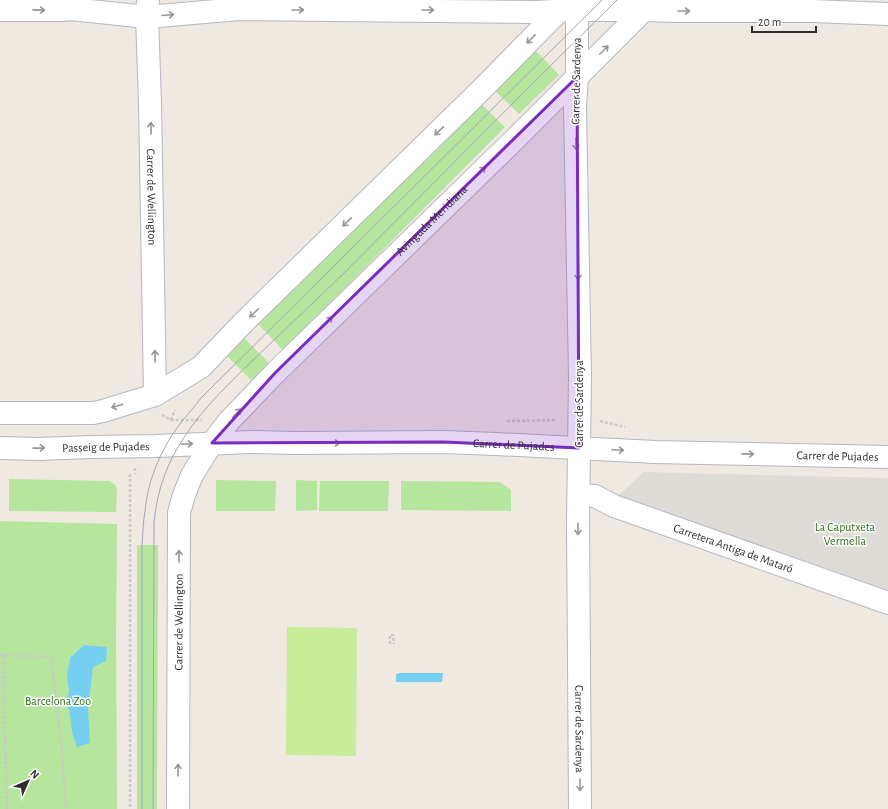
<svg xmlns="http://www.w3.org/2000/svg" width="888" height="809" font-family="'Alegreya Sans',sans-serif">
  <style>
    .green { fill: #b6e59e }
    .pitch { fill: #c9ec9a }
    .plaza { fill: #dfdcd8 }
    .water { fill: #75cff0 }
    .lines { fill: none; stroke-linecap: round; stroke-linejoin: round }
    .street-casing { stroke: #b4b7c1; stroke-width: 24 }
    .secondary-casing { stroke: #b4b7c1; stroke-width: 24 }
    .path { stroke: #c9c9c9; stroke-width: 2.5; stroke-dasharray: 3 2; stroke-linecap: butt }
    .street { stroke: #fff; stroke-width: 22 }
    .secondary { stroke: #fff; stroke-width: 22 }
    .tram { stroke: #a3a6b8; stroke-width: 1 }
    .oneway { stroke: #969696 }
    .marked { fill: #7b2cbf; fill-opacity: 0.2; stroke: #7b2cbf; stroke-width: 3; stroke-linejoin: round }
    .labels { text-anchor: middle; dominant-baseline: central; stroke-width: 3; stroke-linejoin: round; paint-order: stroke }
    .street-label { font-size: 12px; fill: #2e2e2e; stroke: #fff }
    .park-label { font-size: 12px; fill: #2c6e1b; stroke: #fff }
  </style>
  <rect width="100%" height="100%" fill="#efe9e1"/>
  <g class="green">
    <polygon points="535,50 559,75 519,114 494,90"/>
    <polygon points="480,103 505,127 283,350 258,324"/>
    <polygon points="244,338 269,363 251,380 226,355"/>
    <polygon points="9,479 109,481 114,484 117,488 116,512 9,511"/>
    <polygon points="216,480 276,481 275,511 216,511"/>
    <polygon points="296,480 317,481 317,510 296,511"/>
    <polygon points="320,481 389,481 388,511 319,511"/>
    <polygon points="401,481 500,482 511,490 511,511 401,510"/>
    <polygon points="0,521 117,524 116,637 117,809 0,809"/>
    <polygon points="137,545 158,545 157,809 137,809"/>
  </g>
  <polygon class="pitch" points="287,627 357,628 356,756 286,755"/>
  <polygon class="plaza" points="644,472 888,478 888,612 609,504"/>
  <g class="water">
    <polygon points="84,645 107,647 106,661 93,667 88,709 90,743 77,747 72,732 70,713 66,703 69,691 67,676 70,658"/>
    <polygon points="400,673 443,673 442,682 396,682 396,674"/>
  </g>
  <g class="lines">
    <defs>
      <g id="street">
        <path id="s1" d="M 148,0 L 147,17 L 150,102 L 155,395"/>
        <path id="s2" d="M 579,495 L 595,496 L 614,506 L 888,603"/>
        <path id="s3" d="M 178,809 L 179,513 L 184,495 L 192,475 L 212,443"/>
      </g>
      <g id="secondary">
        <path id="s4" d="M 577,0 L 577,77 L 575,107 L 580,377 L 578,523 L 579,662 L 580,809"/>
        <polyline points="0,10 62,10 71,9 147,17 239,9 537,12 570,10 645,10 674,11 813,11 888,14"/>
        <polyline points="0,413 93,413 103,411 155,395 201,367 243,323 481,90 564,6"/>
        <path id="s5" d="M 212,443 L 229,421 L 275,373 L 513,141 L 650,4"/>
        <path id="s6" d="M 0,448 L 38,449 L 91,447 L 156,446 L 251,442 L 295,443 L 444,442 L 496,444 L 655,452 L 888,457"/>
      </g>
    </defs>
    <use href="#street" class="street-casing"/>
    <use href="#secondary" class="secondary-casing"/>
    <g class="path">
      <polyline points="162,415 171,420 202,420"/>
      <polyline points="171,420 175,410"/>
      <polyline points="507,421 557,420"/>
      <polyline points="600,421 625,427"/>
      <polyline points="135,468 135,474"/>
      <polyline points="130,474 130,809"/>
      <polyline points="390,644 390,635 393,635 394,644"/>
      <polyline points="0,655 51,657 61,742 66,809"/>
      <polyline points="4,656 3,668 7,809"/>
    </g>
    <use href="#street" class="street"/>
    <use href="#secondary" class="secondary"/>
    <g class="tram">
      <path d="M 142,809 L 142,545 C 143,533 143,522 145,511 C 148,478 163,445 183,420 C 189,413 195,406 201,398 L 602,0"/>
      <path d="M 153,809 L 154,522 C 157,491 167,462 185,436 C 203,408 228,385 251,362 C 281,333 311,305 341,276 C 433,184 524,91 617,0"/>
    </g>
  </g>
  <defs><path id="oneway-shaft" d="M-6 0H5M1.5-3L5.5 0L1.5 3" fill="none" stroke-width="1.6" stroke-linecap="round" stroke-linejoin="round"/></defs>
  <g class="oneway">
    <use href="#oneway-shaft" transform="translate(39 10) rotate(1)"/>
    <use href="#oneway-shaft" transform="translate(298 10)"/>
    <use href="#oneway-shaft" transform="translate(428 10)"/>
    <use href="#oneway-shaft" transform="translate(684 11)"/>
    <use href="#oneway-shaft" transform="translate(168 15) rotate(-5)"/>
    <use href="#oneway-shaft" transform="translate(531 39) rotate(135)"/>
    <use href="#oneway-shaft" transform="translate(604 50) rotate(-45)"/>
    <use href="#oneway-shaft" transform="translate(151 128) rotate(-91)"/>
    <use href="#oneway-shaft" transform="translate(439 131) rotate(136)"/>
    <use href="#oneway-shaft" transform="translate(576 144) rotate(89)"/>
    <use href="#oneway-shaft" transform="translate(481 171) rotate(-44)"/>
    <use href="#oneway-shaft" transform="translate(347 222) rotate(136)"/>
    <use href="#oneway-shaft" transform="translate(578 274) rotate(89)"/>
    <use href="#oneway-shaft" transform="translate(254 313) rotate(136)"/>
    <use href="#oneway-shaft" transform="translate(328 321) rotate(-44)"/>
    <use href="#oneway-shaft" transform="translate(155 356) rotate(-91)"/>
    <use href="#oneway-shaft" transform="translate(117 406) rotate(163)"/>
    <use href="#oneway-shaft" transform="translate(237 413) rotate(-46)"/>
    <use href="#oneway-shaft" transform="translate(334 443)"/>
    <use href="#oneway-shaft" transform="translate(187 444) rotate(-3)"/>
    <use href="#oneway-shaft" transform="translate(39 448) rotate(-1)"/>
    <use href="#oneway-shaft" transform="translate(618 450) rotate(3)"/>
    <use href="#oneway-shaft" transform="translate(748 454) rotate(1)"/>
    <use href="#oneway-shaft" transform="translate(578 529) rotate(90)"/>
    <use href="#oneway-shaft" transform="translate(179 556) rotate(-90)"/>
    <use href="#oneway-shaft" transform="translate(178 770) rotate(-90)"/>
    <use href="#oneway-shaft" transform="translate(580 785) rotate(89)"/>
  </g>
  <path class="marked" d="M 577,77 L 579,448 L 444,442 L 212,443 L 275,373 Z"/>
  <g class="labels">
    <g class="street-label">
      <text transform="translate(576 81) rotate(-89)">Carrer de Sardenya</text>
      <text stroke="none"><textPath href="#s1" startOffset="197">Carrer de Wellington</textPath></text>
      <text stroke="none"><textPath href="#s5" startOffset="313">Avinguda Meridiana</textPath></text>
      <text transform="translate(579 404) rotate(-90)">Carrer de Sardenya</text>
      <text stroke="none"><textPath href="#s6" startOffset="514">Carrer de Pujades</textPath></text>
      <text stroke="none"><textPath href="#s6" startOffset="106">Passeig de Pujades</textPath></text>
      <text stroke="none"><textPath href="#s6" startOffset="838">Carrer de Pujades</textPath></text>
      <text stroke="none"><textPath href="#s2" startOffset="164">Carretera Antiga de Mataró</textPath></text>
      <text stroke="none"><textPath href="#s3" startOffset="187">Carrer de Wellington</textPath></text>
      <text stroke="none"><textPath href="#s4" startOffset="729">Carrer de Sardenya</textPath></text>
    </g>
    <g class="park-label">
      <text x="845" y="527">La Caputxeta<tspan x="845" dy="14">Vermella</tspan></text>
      <text x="58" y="701">Barcelona Zoo</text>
    </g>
  </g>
  <g transform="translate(28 781) rotate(45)" stroke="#ffffff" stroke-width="3" paint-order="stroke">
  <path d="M0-3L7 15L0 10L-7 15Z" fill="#2e2e2e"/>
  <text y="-6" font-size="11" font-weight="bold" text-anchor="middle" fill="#2e2e2e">N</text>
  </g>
  <path d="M752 26v6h64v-6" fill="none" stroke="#2e2e2e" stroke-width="2"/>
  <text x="758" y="26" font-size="12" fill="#2e2e2e" stroke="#ffffff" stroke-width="3" paint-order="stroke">20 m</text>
</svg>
